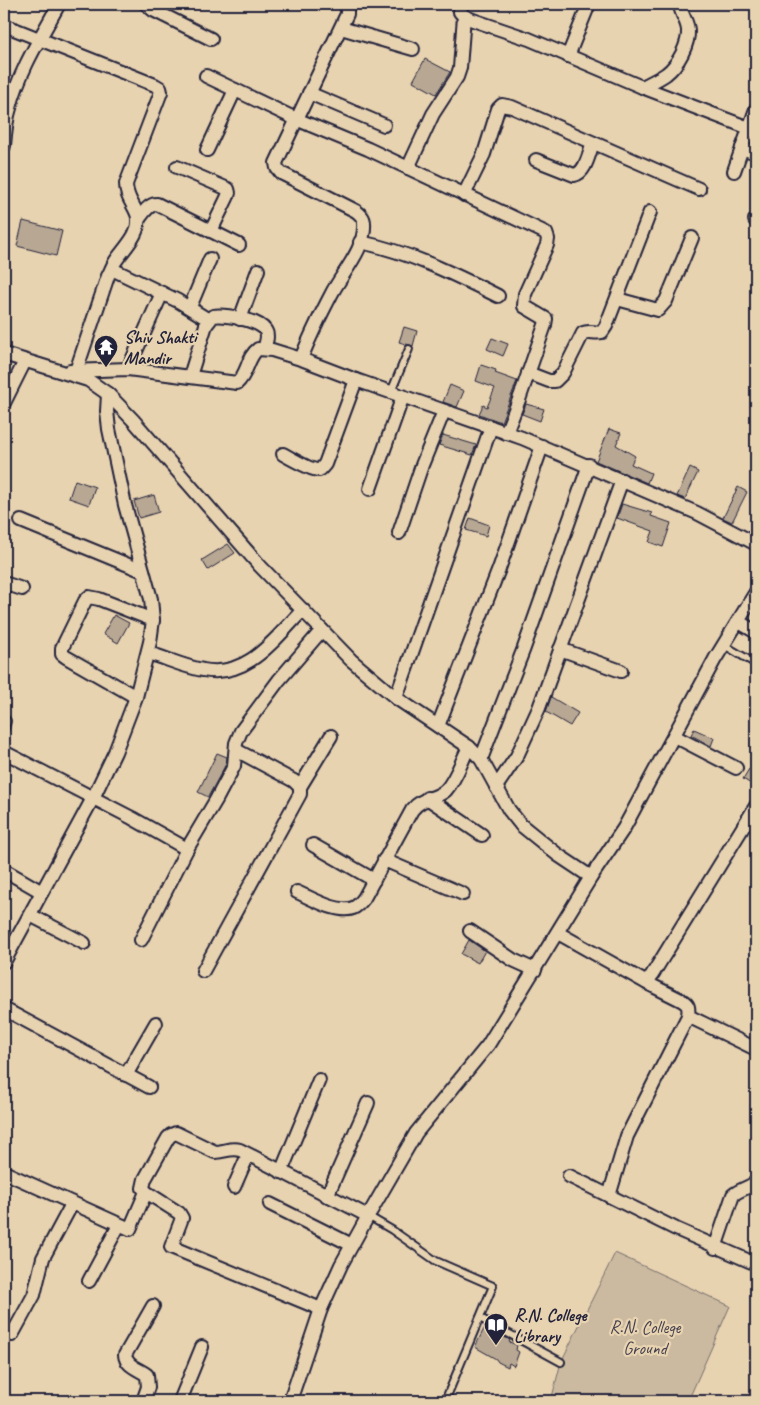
<svg xmlns="http://www.w3.org/2000/svg" width="760" height="1405" font-family="Caveat,sans-serif">
  <style>
    .green { fill: #cbbaa0; stroke: #766e6e }
    .building { fill: #b7a793; stroke: #22223b }
    .lines { fill: none; stroke-linecap: round; stroke-linejoin: round }
    .lane-casing { stroke: #22223b; stroke-width: 10 }
    .street-casing { stroke: #22223b; stroke-width: 16 }
    .lane { stroke: #e8d3b1; stroke-width: 6 }
    .street { stroke: #e8d3b1; stroke-width: 12 }
    .labels { text-anchor: middle; dominant-baseline: central; stroke-width: 4.5; stroke-linejoin: round; paint-order: stroke }
    .poi-label { font-size: 18px; font-weight: bold; fill: #22223b; stroke: #e8d3b1; text-anchor: start }
    .park-label { font-size: 18px; fill: #44404f; stroke: #e8d3b1 }
  </style>
  <rect width="100%" height="100%" fill="#e8d3b1"/>
  <filter id="ink" filterUnits="userSpaceOnUse"><feTurbulence type="fractalNoise" baseFrequency=".02" numOctaves="2"/><feDisplacementMap in="SourceGraphic" scale="10" xChannelSelector="R" yChannelSelector="G"/><feConvolveMatrix kernelMatrix="1 2 1 2 8 2 1 2 1" color-interpolation-filters="sRGB"/></filter>
  <g filter="url(#ink)">
    <polygon class="green" points="615,1253 730,1306 688,1401 551,1401 561,1362"/>
    <g class="building">
      <polygon points="425,59 450,72 436,94 413,81"/>
      <polygon points="23,221 62,231 56,256 17,246"/>
      <polygon points="404,327 417,331 413,346 399,342"/>
      <polygon points="492,338 508,344 503,356 487,349"/>
      <polygon points="481,365 496,370 495,373 517,381 501,422 479,414 483,405 487,407 495,388 476,381"/>
      <polygon points="450,385 464,391 457,407 443,402"/>
      <polygon points="526,404 544,409 540,421 522,414"/>
      <polygon points="609,429 621,433 616,445 635,456 631,464 651,473 647,483 596,461"/>
      <polygon points="443,435 476,445 472,455 439,445"/>
      <polygon points="690,468 698,472 685,499 677,496"/>
      <polygon points="75,480 95,487 89,505 69,498"/>
      <polygon points="738,487 747,492 732,522 723,518"/>
      <polygon points="154,495 159,512 139,518 134,501"/>
      <polygon points="622,504 652,513 651,516 671,523 663,547 649,542 653,531 617,518"/>
      <polygon points="470,518 489,525 486,536 466,530"/>
      <polygon points="228,544 235,553 208,570 202,560"/>
      <polygon points="114,615 129,623 118,643 103,634"/>
      <polygon points="551,697 578,713 570,726 546,712"/>
      <polygon points="694,729 714,738 711,746 691,735"/>
      <polygon points="217,753 227,757 226,764 208,797 198,792"/>
      <polygon points="749,769 756,773 756,787 743,779"/>
      <polygon points="469,940 485,951 478,963 461,954"/>
      <polygon points="485,1327 510,1340 509,1342 517,1345 516,1350 519,1352 514,1366 509,1363 508,1367 498,1362 496,1359 475,1347"/>
    </g>
    <g class="lines">
      <defs>
        <g id="lane">
          <polyline points="391,392 409,349"/>
          <polyline points="724,645 756,664"/>
          <polyline points="4,717 7,721 4,732"/>
          <polyline points="368,1216 392,1230 436,1261 493,1286 445,1401"/>
          <polyline points="480,1318 561,1362"/>
        </g>
        <g id="street">
          <polyline points="146,4 153,10 211,39"/>
          <polyline points="461,4 460,12 464,16 473,20 529,39 642,87 749,128"/>
          <path d="M 4,25 L 155,85 L 160,88 L 161,92 L 126,184 C 126,199 135,205 138,217 C 141,234 123,249 115,262 C 112,266 111,271 108,276 L 76,371"/>
          <polyline points="341,28 413,49"/>
          <polyline points="568,56 589,4"/>
          <polyline points="206,76 296,119 368,149 546,233 548,239 547,245 525,294 524,306 546,319 545,325 520,397 506,433"/>
          <path d="M 642,87 C 650,83 659,79 666,74 C 678,65 689,44 688,30 C 687,20 680,13 680,4"/>
          <polyline points="309,93 384,125"/>
          <path d="M 4,146 C 5,133 6,120 10,108 C 19,71 41,37 59,4"/>
          <polyline points="742,148 756,153"/>
          <polyline points="207,150 235,90"/>
          <path d="M 536,160 L 574,175 C 586,173 589,153 593,143"/>
          <polyline points="177,167 228,189 229,193 227,198 211,231"/>
          <polyline points="408,168 433,114 457,77 460,68 464,16"/>
          <polyline points="734,171 756,109"/>
          <polyline points="464,195 484,154 498,109 502,105 512,107 699,189"/>
          <path d="M 138,220 C 143,214 148,204 157,204 L 239,245"/>
          <polyline points="755,220 756,220"/>
          <path d="M 360,242 C 409,252 454,274 498,296"/>
          <polyline points="112,269 178,301 209,320"/>
          <polyline points="617,299 658,310 666,301 692,238"/>
          <polyline points="190,307 210,259"/>
          <polyline points="240,319 258,270"/>
          <polyline points="4,354 88,380 108,394 133,420 260,566 351,660 396,698 469,747 481,759 509,810 521,825 558,855 591,877"/>
          <path d="M 301,359 C 310,336 321,314 332,293 C 343,272 366,248 364,223 C 364,217 360,214 356,211 L 281,173 L 277,168 L 276,163 L 347,14 L 347,4"/>
          <polyline points="128,369 162,293"/>
          <path d="M 70,371 L 128,369 L 237,383 C 248,374 247,357 258,349 L 272,350 L 301,359 L 356,380 L 522,438 L 697,513 L 756,544"/>
          <path d="M 528,373 L 549,381 L 555,381 L 563,373 L 583,333 C 590,330 595,334 602,332 L 606,326 L 650,212"/>
          <path d="M 190,376 L 206,325 L 213,316 C 224,314 259,320 265,330 C 269,335 266,343 264,349"/>
          <polyline points="4,403 25,361"/>
          <path d="M 283,454 C 290,458 313,471 319,470 C 322,469 323,466 325,464 L 356,380"/>
          <polyline points="370,489 403,396"/>
          <polyline points="21,521 143,571"/>
          <polyline points="399,533 422,465 444,411"/>
          <polyline points="4,583 22,589"/>
          <polyline points="739,622 756,632"/>
          <polyline points="560,649 621,671"/>
          <path d="M 148,653 C 166,658 184,667 203,670 C 248,679 275,638 303,610"/>
          <polyline points="136,697 66,657 62,654 62,648 85,601 89,597 99,599 153,620"/>
          <polyline points="396,698 491,427"/>
          <polyline points="438,726 499,569 542,446"/>
          <polyline points="674,736 736,768"/>
          <polyline points="4,752 132,818 187,849"/>
          <polyline points="481,759 524,648 589,465"/>
          <polyline points="300,787 331,736"/>
          <polyline points="496,787 517,756 539,708 622,480"/>
          <polyline points="427,798 482,835"/>
          <polyline points="313,845 374,880"/>
          <polyline points="384,860 463,894"/>
          <polyline points="4,870 42,892"/>
          <path d="M 297,892 C 311,898 338,914 353,908 C 358,906 361,902 364,898 L 412,810 C 423,796 436,800 446,790 C 456,779 462,760 469,747"/>
          <polyline points="30,915 84,943"/>
          <polyline points="470,931 513,960 535,970"/>
          <path d="M 558,933 L 647,983 L 681,1000 C 689,1004 689,1008 688,1016 L 627,1136 L 609,1196"/>
          <polyline points="141,940 187,849 216,800 234,766 236,743 241,731 279,680 322,630"/>
          <polyline points="4,962 93,798 115,752 136,697 150,642 153,620 151,599 125,505 109,429 107,411 108,394"/>
          <polyline points="203,971 300,794 300,787 294,781 236,750"/>
          <polyline points="647,983 756,806"/>
          <polyline points="4,1009 149,1087"/>
          <polyline points="688,1016 756,1049"/>
          <polyline points="126,1075 156,1023"/>
          <polyline points="4,1172 130,1229 146,1192"/>
          <polyline points="281,1172 319,1080"/>
          <polyline points="569,1176 676,1229 756,1264"/>
          <polyline points="234,1187 248,1155"/>
          <polyline points="327,1196 368,1103"/>
          <polyline points="270,1204 352,1245"/>
          <path d="M 715,1248 L 733,1195 C 740,1189 749,1188 756,1182"/>
          <polyline points="89,1281 119,1225"/>
          <path d="M 321,1309 L 171,1247 L 182,1218 L 179,1213 L 146,1192 L 143,1188 L 145,1179 L 168,1138 L 171,1135 L 176,1133 L 215,1152 C 224,1152 231,1147 240,1150 L 368,1216"/>
          <polyline points="12,1335 34,1295 43,1258 72,1204"/>
          <path d="M 143,1401 L 148,1387 L 147,1375 C 139,1369 126,1366 125,1355 L 153,1306"/>
          <polyline points="180,1401 202,1347"/>
          <polyline points="290,1401 321,1309 341,1265 368,1216 416,1133 488,1045 591,877 624,828 715,659 756,592"/>
        </g>
      </defs>
      <use href="#lane" class="lane-casing"/>
      <use href="#street" class="street-casing"/>
      <use href="#lane" class="lane"/>
      <use href="#street" class="street"/>
    </g>
  </g>
  <defs>
    <symbol id="temple-pin" viewBox="-11 -11 22 30"><path d="M0 17L-7.5 6A9.5 9.5 0 1 1 7.5 6Z" fill="#22223b" stroke="#e8d3b1"/><path d="M0-6L5-2H3V0L6.5 2.5H4V6H1.5V3h-3V6H-4V2.5H-6.5L-3 0V-2H-5Z" fill="#fff"/></symbol>
    <symbol id="library-pin" viewBox="-11 -11 22 30"><path d="M0 17L-7.5 6A9.5 9.5 0 1 1 7.5 6Z" fill="#22223b" stroke="#e8d3b1"/><path d="M-6-4Q-3-5.5-.7-3.5V5Q-3 3-6 4ZM6-4Q3-5.5 .7-3.5V5Q3 3 6 4Z" fill="#fff"/></symbol>
  </defs>
  <g fill-rule="evenodd">
    <use href="#temple-pin" x="92" y="333" width="28" height="38"/>
    <use href="#library-pin" x="482" y="1311" width="28" height="38"/>
  </g>
  <g class="labels">
    <g class="poi-label">
      <text x="124" y="337">Shiv Shakti<tspan x="124" dy="21">Mandir</tspan></text>
      <text x="514" y="1315">R.N. College<tspan x="514" dy="21">Library</tspan></text>
    </g>
    <g class="park-label">
      <text x="645" y="1327">R.N. College<tspan x="645" dy="21">Ground</tspan></text>
    </g>
  </g>
  <rect width="760" height="1405" fill="none" stroke="#e8d3b1" stroke-width="20"/>
  <rect x="10" y="10" width="740" height="1385" fill="none" stroke="#22223b" stroke-width="2" filter="url(#ink)"/>
</svg>
